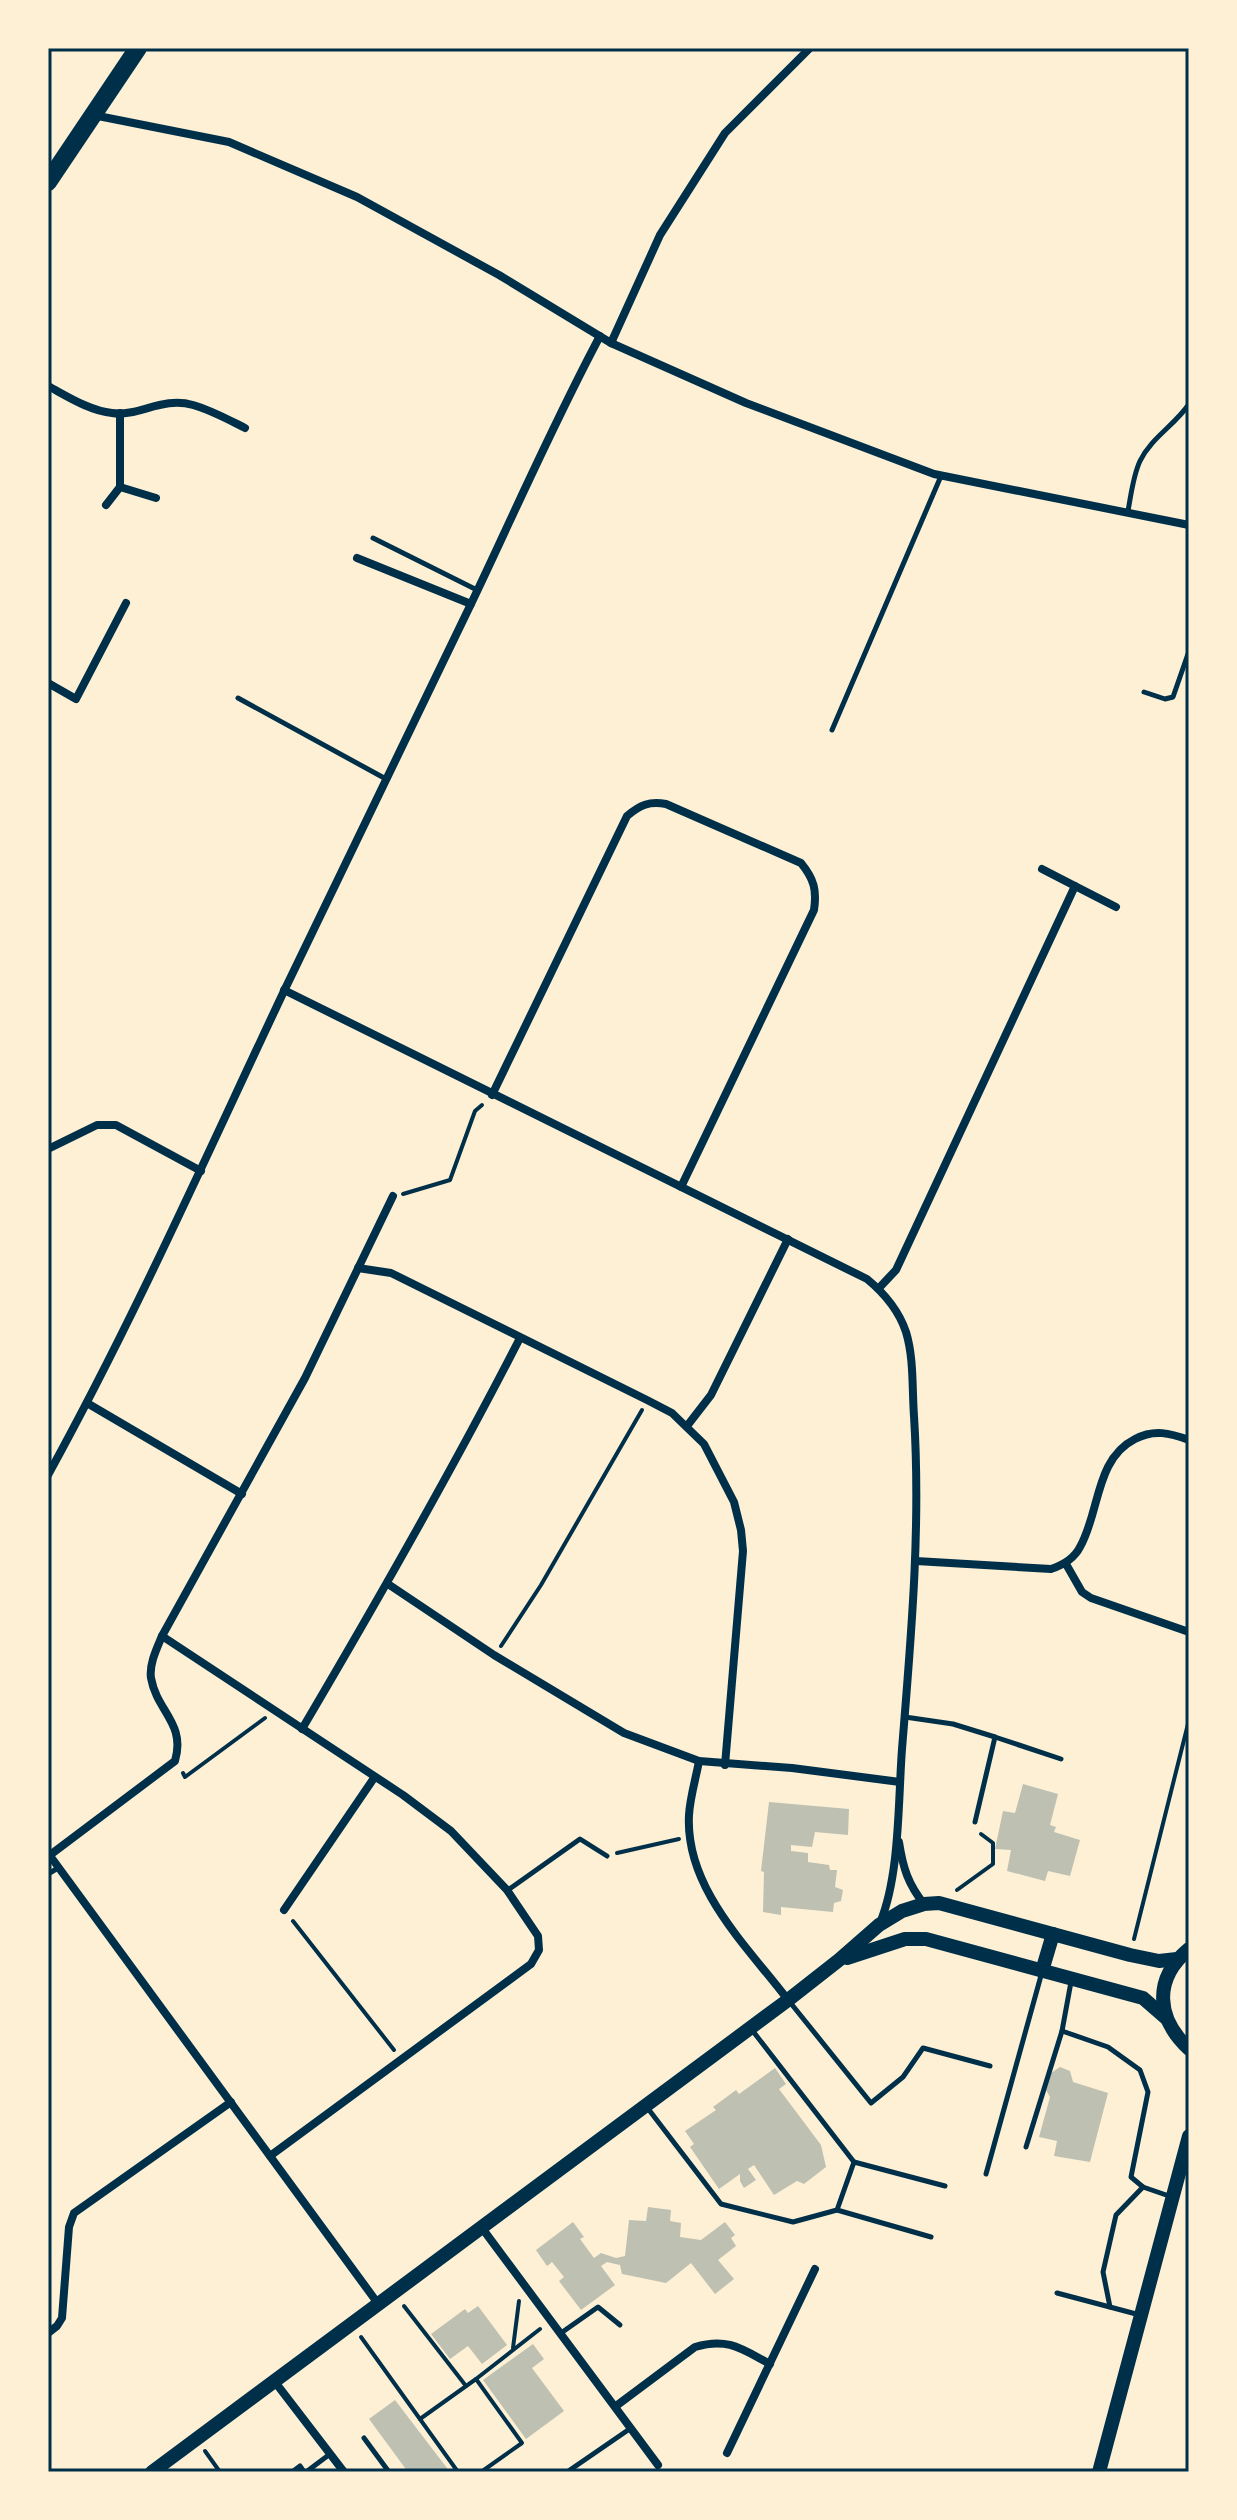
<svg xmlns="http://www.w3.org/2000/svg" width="1237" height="2520" font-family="'Titillium Web',sans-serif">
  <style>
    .building { fill: #bec0b2 }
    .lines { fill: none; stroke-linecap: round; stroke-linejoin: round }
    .path { stroke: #003049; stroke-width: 4 }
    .service { stroke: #003049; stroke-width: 5 }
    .minor { stroke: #003049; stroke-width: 8 }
    .tertiary { stroke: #003049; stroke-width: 14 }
    .secondary { stroke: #003049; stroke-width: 14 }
    .trunk { stroke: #003049; stroke-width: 18 }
    .neatline { fill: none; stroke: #003049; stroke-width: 3 }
  </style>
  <rect width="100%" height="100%" fill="#fdf0d5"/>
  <g class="building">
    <polygon points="1023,1784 1058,1794 1050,1825 1056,1827 1054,1832 1080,1840 1070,1876 1048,1871 1045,1881 1007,1871 1011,1850 995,1849 1003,1811 1015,1813"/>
    <polygon points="769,1802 849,1809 848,1835 815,1832 812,1847 791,1845 791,1851 808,1853 808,1862 829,1865 830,1870 837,1870 835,1887 843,1890 841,1901 834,1903 833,1912 781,1907 781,1915 763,1912 764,1872 761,1871"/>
    <polygon points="1060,2067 1070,2071 1073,2082 1108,2093 1090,2162 1054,2156 1057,2141 1039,2137 1050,2097 1046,2090 1051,2073"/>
    <polygon points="775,2068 786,2084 779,2089 821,2145 826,2167 804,2184 797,2181 774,2195 754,2165 748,2169 756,2180 744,2188 740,2181 740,2174 719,2189 690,2147 694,2144 685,2131 716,2110 713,2107 736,2090 739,2094"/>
    <polygon points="648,2207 671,2210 670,2221 681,2223 680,2237 701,2240 725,2222 735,2235 731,2238 736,2246 718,2260 734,2279 715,2294 691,2263 666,2283 622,2274 620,2265 607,2262 601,2266 615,2285 581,2310 559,2281 564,2277 552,2262 547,2266 536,2250 573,2222 584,2237 580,2239 594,2258 601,2253 616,2258 625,2256 629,2220 646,2221"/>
    <polygon points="478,2306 507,2345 482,2364 468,2346 450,2359 431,2334 465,2309 468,2313"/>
    <polygon points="533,2344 544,2359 532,2368 564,2411 526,2439 483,2380"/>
    <polygon points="395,2400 450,2472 408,2472 369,2419"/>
  </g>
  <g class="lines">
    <g class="path">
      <polyline points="403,1194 450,1180 475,1111 482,1105"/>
      <polyline points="501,1646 541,1585 642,1410"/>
      <polyline points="183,1773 185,1777 265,1718"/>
      <polyline points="617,1853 679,1839"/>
      <polyline points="957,1890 993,1864 993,1843 981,1834"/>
      <polyline points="293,1921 394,2050"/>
      <polyline points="1134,1939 1189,1720"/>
      <polyline points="404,2306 466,2386"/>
      <polyline points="361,2337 458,2472"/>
      <polyline points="513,2348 519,2301"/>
      <polyline points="476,2379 540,2329"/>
      <polyline points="420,2419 476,2379 522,2443 481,2472"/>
      <polyline points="205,2451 220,2472"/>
    </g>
    <g class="service">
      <path d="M 1128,511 C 1131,495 1133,476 1140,461 C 1151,438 1175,425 1189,404"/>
      <polyline points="373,538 477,590"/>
      <polyline points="1144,692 1165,699 1173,697 1189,651"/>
      <polyline points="238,698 386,779"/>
      <polyline points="832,730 941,476"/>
      <polyline points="905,1717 953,1724 995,1737 975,1822"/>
      <polyline points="995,1737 1061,1759"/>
      <polyline points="48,1874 58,1868"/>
      <polyline points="508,1890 580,1839 607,1856"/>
      <polyline points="1071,1982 1062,2031 1108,2047 1140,2070 1148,2092 1131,2177 1143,2187 1172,2197"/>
      <polyline points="789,2001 871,2103 903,2077 923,2048 990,2066"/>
      <polyline points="752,2030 854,2162"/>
      <polyline points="646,2106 721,2204 793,2222 837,2210 854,2162 945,2186"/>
      <polyline points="1026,2147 1062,2031"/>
      <polyline points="986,2174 1042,1972"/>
      <polyline points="837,2210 931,2237"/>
      <polyline points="1057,2293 1140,2315"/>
      <polyline points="1110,2307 1103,2272 1116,2215 1143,2187"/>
      <polyline points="561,2333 598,2307 620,2325"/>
      <polyline points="364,2438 389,2472"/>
      <polyline points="292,2472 300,2466 304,2472"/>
      <polyline points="306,2472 330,2454"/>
      <polyline points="567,2472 631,2428"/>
    </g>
    <g class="minor">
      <polyline points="93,115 229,142 357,197 499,275 611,343 746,403 934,474 1189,525"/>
      <polyline points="611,343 660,235 725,133 810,48"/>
      <path d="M 48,386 C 67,396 90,411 112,413 C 139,417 162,396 193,405 C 211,410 229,420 245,428"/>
      <polyline points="120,487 120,413"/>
      <polyline points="106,505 120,487 156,498"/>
      <polyline points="357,558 471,604"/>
      <polyline points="48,683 76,699 126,603"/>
      <polyline points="1042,869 1075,886"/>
      <path d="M 284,990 L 867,1279 C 884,1293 899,1311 906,1332 C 914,1358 912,1389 914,1416 C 921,1528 911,1638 902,1749 C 898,1802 900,1875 880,1923"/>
      <path d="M 492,1095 L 627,816 C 640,805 649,801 666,804 L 801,863 C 814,879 817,890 814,910 L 681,1187"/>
      <polyline points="48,1149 97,1125 116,1125 201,1171"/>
      <polyline points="358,1268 391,1273 647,1400 672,1413 704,1444 734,1502 741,1530 743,1551 725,1765"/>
      <polyline points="879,1288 896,1270 1075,886 1116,907"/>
      <polyline points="87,1403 242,1494"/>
      <polyline points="687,1426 711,1395 788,1239"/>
      <path d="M 48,1475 C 135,1317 208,1152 285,989 C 346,861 409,734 470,606 C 513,516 553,424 600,336"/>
      <path d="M 916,1561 L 1051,1569 C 1063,1565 1074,1559 1080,1547 C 1100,1512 1095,1459 1135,1439 C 1154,1429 1170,1433 1189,1440"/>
      <polyline points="1066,1564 1082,1592 1091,1598 1189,1632"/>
      <polyline points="388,1584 494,1655 624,1733 699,1761 792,1768 900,1782"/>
      <polyline points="162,1636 403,1795 451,1831 507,1890 538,1936 539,1950 531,1964 270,2156"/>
      <path d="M 302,1729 C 378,1600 452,1471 520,1338"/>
      <path d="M 699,1761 C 696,1778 690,1797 689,1815 C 685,1888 747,1946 788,2000"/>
      <path d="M 899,1842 C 903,1868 908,1884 924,1904"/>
      <polyline points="48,1853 379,2305"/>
      <path d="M 50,1855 L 175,1761 C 186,1723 157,1712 151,1678 C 149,1664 157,1648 162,1636 L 305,1378 L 393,1196"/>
      <polyline points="284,1910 374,1778"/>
      <polyline points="482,2228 658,2465"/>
      <polyline points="48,2333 57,2326 62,2318 69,2227 74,2213 231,2102"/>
      <polyline points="275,2382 344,2472"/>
      <path d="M 616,2406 L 695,2347 C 728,2337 742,2349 770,2364"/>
      <polyline points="727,2453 815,2269"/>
    </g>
    <g class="tertiary">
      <polyline points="847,1958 905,1939 926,1939 1143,1998 1166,2018"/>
      <polyline points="1042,1971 1053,1934"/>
      <polyline points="152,2472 788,2000 839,1960 879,1925 902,1911 924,1904 939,1903 1130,1955 1159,1961 1177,1959"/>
    </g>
    <g class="secondary">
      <path d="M 1189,1949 C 1153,1979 1156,2018 1189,2049"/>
      <polyline points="1099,2472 1189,2136"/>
    </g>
    <polyline class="trunk" points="48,182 138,48"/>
  </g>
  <rect width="1237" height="2520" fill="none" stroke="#fdf0d5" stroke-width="100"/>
  <rect x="50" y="50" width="1137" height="2420" class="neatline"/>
</svg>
